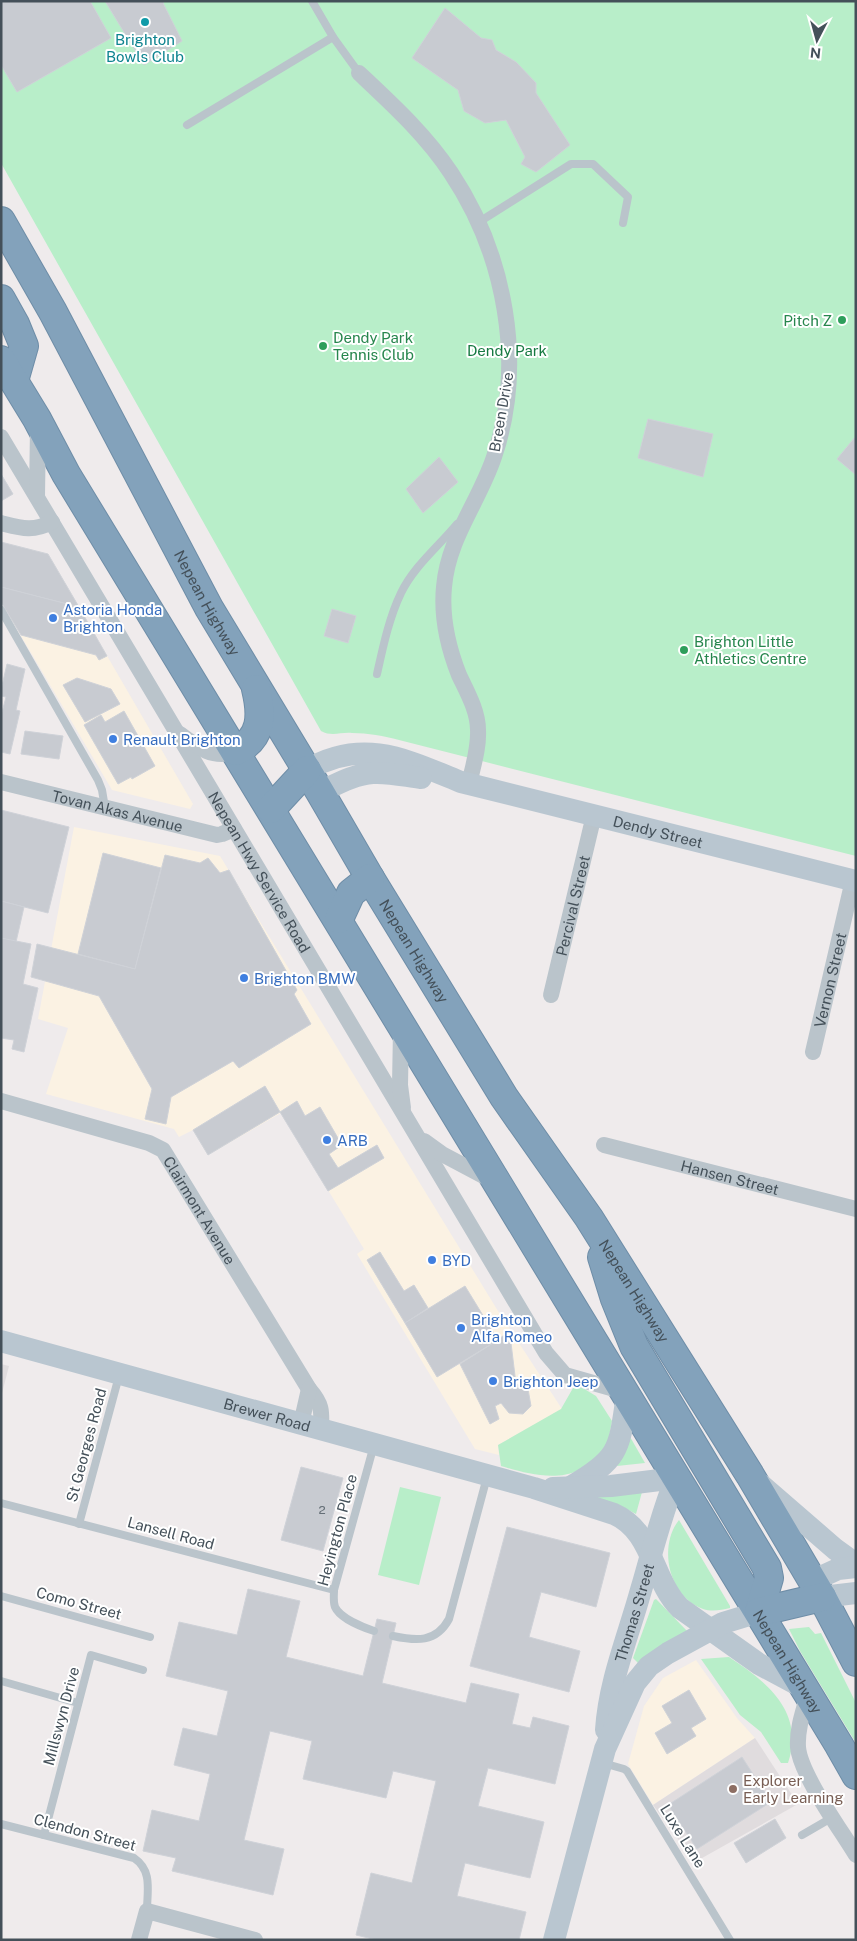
<svg xmlns="http://www.w3.org/2000/svg" width="857" height="1941" font-family="'Public Sans',sans-serif">
  <style>
    .commercial { fill: #fbf2e3 }
    .education { fill: #e0dcde }
    .green { fill: #b8eec9 }
    .building { fill: #c8cbd1; stroke: #cfd2d8 }
    .lines { fill: none; stroke-linecap: round; stroke-linejoin: round }
    .highway-casing { stroke: #6e8da7; stroke-width: 30 }
    .lane { stroke: #bac4cb; stroke-width: 8 }
    .street { stroke: #bac4cb; stroke-width: 16 }
    .secondary { stroke: #b9c6d0; stroke-width: 22 }
    .highway { stroke: #83a2bb; stroke-width: 28 }
    .culture-dot { fill: #0f9aa8; stroke: #fff; stroke-width: 2 }
    .leisure-dot { fill: #2e9e5b; stroke: #fff; stroke-width: 2 }
    .shop-dot { fill: #3f7fe0; stroke: #fff; stroke-width: 2 }
    .education-dot { fill: #8d6e63; stroke: #fff; stroke-width: 2 }
    .labels { text-anchor: middle; dominant-baseline: central; stroke-width: 4; stroke-linejoin: round; paint-order: stroke }
    .number-label { font-size: 12px; fill: #656f77 }
    .culture-label { font-size: 15px; fill: #0d838f; stroke: #fff }
    .leisure-label { font-size: 15px; fill: #27864d; stroke: #fff; text-anchor: start }
    .park-label { font-size: 15px; fill: #167941; stroke: #fff }
    .street-label { font-size: 15px; fill: #445059; stroke: #fff }
    .shop-label { font-size: 15px; fill: #366cbe; stroke: #fff; text-anchor: start }
    .education-label { font-size: 15px; fill: #785e54; stroke: #fff; text-anchor: start }
  </style>
  <rect width="100%" height="100%" fill="#efebec"/>
  <g class="commercial">
    <polygon points="1,542 48,554 193,804 190,809 112,790 1,602"/>
    <polygon points="74,827 220,856 498,1311 562,1409 498,1445 499,1455 475,1449 357,1254 364,1249 281,1113 208,1155 193,1130 179,1137 174,1129 46,1094 68,1028 38,1019"/>
    <polygon points="696,1660 737,1718 755,1738 653,1805 628,1764 644,1706 663,1678"/>
  </g>
  <g class="education">
    <polygon points="1,1364 9,1366 1,1397"/>
    <polygon points="755,1738 798,1804 695,1862 653,1805"/>
  </g>
  <g class="green">
    <path d="M 1,1 L 856,1 L 856,856 L 399,740 C 384,736 368,733 352,733 C 340,732 332,737 321,731 L 1,163 Z"/>
    <path d="M 581,1387 L 596,1396 L 612,1421 L 607,1448 C 598,1455 589,1465 579,1470 C 555,1482 524,1473 501,1466 L 498,1445 L 561,1409 L 573,1388 Z"/>
    <polygon points="629,1435 645,1463 617,1466"/>
    <polygon points="400,1487 441,1497 419,1585 378,1575"/>
    <polygon points="642,1492 636,1514 619,1505 596,1500 597,1496"/>
    <path d="M 679,1520 L 730,1606 L 730,1608 C 721,1610 712,1612 703,1609 C 668,1597 658,1546 679,1520 Z"/>
    <polygon points="656,1599 687,1631 638,1663 633,1658 654,1600"/>
    <polygon points="809,1627 815,1634 821,1633 856,1703 856,1743 800,1651 789,1629"/>
    <path d="M 729,1657 C 767,1682 805,1712 788,1763 L 781,1763 L 761,1732 L 740,1715 L 701,1659 Z"/>
  </g>
  <g class="building">
    <polygon points="1,1 90,1 111,38 17,92 1,65"/>
    <polygon points="105,1 165,1 163,3 182,41 144,65"/>
    <polygon points="445,8 481,38 492,40 496,50 516,62 536,83 536,93 570,145 536,172 521,164 525,157 506,120 485,123 464,111 458,90 412,58"/>
    <polygon points="648,419 713,434 703,477 638,458"/>
    <polygon points="856,436 856,475 837,459"/>
    <polygon points="439,457 458,482 423,513 406,489"/>
    <polygon points="1,474 13,494 1,501"/>
    <polygon points="1,542 48,554 79,607 1,587"/>
    <polygon points="1,587 79,607 107,656 99,660 96,655 21,635 1,602"/>
    <polygon points="332,609 356,616 348,643 324,636"/>
    <polygon points="7,664 25,669 16,710 20,711 10,754 1,752 1,716 6,697 1,696 1,690"/>
    <polygon points="77,678 111,689 120,704 85,722 63,685"/>
    <polygon points="124,711 155,766 132,779 131,777 118,784 84,725 101,715 105,722"/>
    <polygon points="25,731 63,736 59,759 21,754"/>
    <polygon points="1,810 69,827 48,913 1,901"/>
    <polygon points="103,853 161,868 135,969 78,954"/>
    <polygon points="165,855 200,863 208,858 220,873 229,870 297,990 294,994 311,1024 239,1068 233,1061 171,1097 166,1124 145,1119 152,1089 99,996 31,977 37,944 135,969"/>
    <polygon points="1,901 24,907 16,942 1,938"/>
    <polygon points="1,938 31,944 23,984 38,988 24,1052 12,1049 14,1040 1,1038"/>
    <polygon points="265,1086 280,1112 208,1155 193,1130"/>
    <polygon points="297,1101 305,1116 320,1107 342,1145 329,1154 338,1168 377,1145 384,1158 328,1191 280,1112"/>
    <polygon points="380,1252 404,1291 414,1285 428,1308 405,1323 367,1260"/>
    <polygon points="465,1286 498,1340 437,1377 405,1323"/>
    <polygon points="504,1335 511,1343 516,1384 528,1389 531,1406 523,1414 509,1413 501,1403 495,1406 499,1419 490,1424 460,1364 498,1340"/>
    <polygon points="301,1467 343,1478 323,1551 281,1540"/>
    <polygon points="507,1527 610,1553 596,1607 541,1592 529,1637 580,1651 569,1692 470,1666"/>
    <polygon points="248,1589 300,1601 286,1657 363,1676 377,1619 396,1623 382,1683 466,1703 471,1683 519,1694 512,1724 530,1728 533,1717 569,1726 555,1784 488,1768 478,1806 544,1822 530,1878 465,1863 457,1896 526,1912 519,1940 377,1940 356,1935 371,1873 412,1883 436,1781 393,1771 386,1798 303,1779 312,1741 270,1731 244,1840 284,1849 273,1895 172,1871 176,1858 143,1851 152,1810 199,1821 210,1774 174,1765 183,1728 217,1736 228,1691 166,1676 179,1622 237,1635"/>
    <polygon points="689,1690 706,1719 691,1728 696,1736 667,1754 655,1733 672,1723 662,1706"/>
    <polygon points="742,1757 771,1802 697,1849 668,1805"/>
    <polygon points="775,1819 786,1838 746,1863 734,1843"/>
  </g>
  <g class="lines">
    <defs>
      <g id="highway">
        <path id="s10" d="M 1,221 L 53,312 L 209,608 L 320,792 L 370,878 L 504,1097 L 589,1218 L 750,1475 L 822,1597 L 856,1662"/>
        <polyline points="1,299 15,324 24,346 14,381"/>
        <path id="s11" d="M 1,360 L 37,419 L 66,474 L 839,1745 L 856,1775"/>
        <path d="M 236,751 C 263,738 262,714 256,689"/>
        <polyline points="271,809 307,770"/>
        <polyline points="339,919 351,893 370,878"/>
        <polyline points="602,1257 615,1299 634,1346 767,1568 769,1578 759,1612"/>
        <polyline points="759,1612 822,1597"/>
      </g>
    </defs>
    <use href="#highway" class="highway-casing"/>
    <g class="lane">
      <polyline points="312,1 333,37 359,73"/>
      <polyline points="187,125 333,37"/>
      <polyline points="479,222 571,164 593,164 628,197 623,223"/>
      <polyline points="1,610 98,780 102,790 105,808"/>
      <path d="M 377,674 C 383,647 389,618 401,593 C 414,566 439,546 457,524"/>
      <polyline points="1,1503 334,1590"/>
      <polyline points="79,1524 119,1376"/>
      <polyline points="1,1596 150,1637"/>
      <path d="M 374,1631 C 362,1627 340,1618 335,1607 C 333,1602 334,1595 334,1590 L 374,1445"/>
      <path d="M 393,1636 C 416,1641 436,1643 449,1619 L 487,1477"/>
      <polyline points="1,1681 78,1703"/>
      <polyline points="603,1763 624,1769 627,1771 730,1940"/>
      <path d="M 1,1824 L 134,1858 C 153,1871 147,1891 147,1911"/>
      <polyline points="44,1835 91,1655 143,1670"/>
      <polyline points="802,1835 833,1817"/>
    </g>
    <g class="street">
      <path d="M 359,73 C 392,104 426,135 451,173 C 505,254 526,363 494,457 C 479,502 448,538 444,587 C 441,618 448,647 459,675 C 467,692 478,711 478,730 C 479,748 473,766 469,784"/>
      <path id="s1" d="M 1,437 L 546,1353 L 565,1375 L 625,1392"/>
      <polyline points="37,496 38,428"/>
      <path d="M 1,523 C 21,528 33,532 52,522"/>
      <path d="M 180,734 C 197,747 214,760 236,751"/>
      <path id="s2" d="M 1,782 L 217,835 L 222,834 L 234,829"/>
      <path id="s3" d="M 551,995 L 594,815"/>
      <polyline points="401,1030 400,1085 403,1108"/>
      <path id="s4" d="M 813,1052 L 853,880"/>
      <path id="s5" d="M 1,1101 L 149,1143 L 163,1150 L 309,1389 C 322,1404 322,1410 321,1430"/>
      <polyline points="424,1141 442,1154 491,1180"/>
      <path id="s6" d="M 604,1145 L 856,1209"/>
      <polyline points="301,1424 309,1389"/>
      <path d="M 808,1695 C 803,1712 797,1729 798,1747 C 800,1774 841,1830 856,1855"/>
      <polyline points="139,1940 147,1911 255,1940"/>
    </g>
    <g class="secondary">
      <path id="s7" d="M 307,770 C 363,737 407,760 461,782 L 856,881"/>
      <path d="M 320,792 C 337,784 355,774 373,773 C 389,772 405,776 421,778"/>
      <path id="s8" d="M 1,1341 L 534,1488 L 614,1514 C 653,1531 652,1580 680,1608 L 759,1664 L 804,1688"/>
      <polyline points="760,1484 835,1549 856,1564"/>
      <path d="M 572,1486 C 621,1458 619,1448 627,1395"/>
      <polyline points="553,1488 611,1486 676,1478"/>
      <polyline points="812,1581 838,1569 856,1567"/>
      <polyline points="822,1597 856,1593"/>
      <path id="s9" d="M 606,1730 C 609,1682 628,1637 641,1590 C 652,1553 661,1514 676,1478"/>
      <polyline points="554,1940 605,1749 635,1683 649,1666 668,1653 723,1623 759,1612"/>
    </g>
    <use href="#highway" class="highway"/>
  </g>
  <circle class="culture-dot" cx="145" cy="22" r="5"/>
  <g class="leisure-dot">
    <circle cx="842" cy="320" r="5"/>
    <circle cx="323" cy="346" r="5"/>
    <circle cx="684" cy="650" r="5"/>
  </g>
  <g class="shop-dot">
    <circle cx="53" cy="618" r="5"/>
    <circle cx="113" cy="739" r="5"/>
    <circle cx="244" cy="978" r="5"/>
    <circle cx="327" cy="1140" r="5"/>
    <circle cx="432" cy="1260" r="5"/>
    <circle cx="461" cy="1328" r="5"/>
    <circle cx="493" cy="1381" r="5"/>
  </g>
  <circle class="education-dot" cx="733" cy="1789" r="5"/>
  <g class="labels">
    <g class="number-label">
      <text x="322" y="1510">2</text>
    </g>
    <g class="culture-label">
      <text x="145" y="39">Brighton<tspan x="145" dy="17">Bowls Club</tspan></text>
    </g>
    <g class="leisure-label">
      <text x="832" y="320" text-anchor="end">Pitch Z</text>
      <text x="333" y="337">Dendy Park<tspan x="333" dy="17">Tennis Club</tspan></text>
      <text x="694" y="641">Brighton Little<tspan x="694" dy="17">Athletics Centre</tspan></text>
    </g>
    <g class="park-label">
      <text x="507" y="350">Dendy Park</text>
    </g>
    <g class="street-label">
      <text transform="translate(501 412) rotate(-80)">Breen Drive</text>
      <text stroke="none"><textPath href="#s10" startOffset="434">Nepean Highway</textPath></text>
      <text stroke="none"><textPath href="#s2" startOffset="120">Tovan Akas Avenue</textPath></text>
      <text stroke="none"><textPath href="#s7" startOffset="365">Dendy Street</textPath></text>
      <text stroke="none"><textPath href="#s1" startOffset="506">Nepean Hwy Service Road</textPath></text>
      <text stroke="none"><textPath href="#s3" startOffset="92">Percival Street</textPath></text>
      <text stroke="none"><textPath href="#s10" startOffset="839">Nepean Highway</textPath></text>
      <text stroke="none"><textPath href="#s4" startOffset="74">Vernon Street</textPath></text>
      <text stroke="none"><textPath href="#s6" startOffset="130">Hansen Street</textPath></text>
      <text stroke="none"><textPath href="#s5" startOffset="240">Clairmont Avenue</textPath></text>
      <text stroke="none"><textPath href="#s10" startOffset="1244">Nepean Highway</textPath></text>
      <text stroke="none"><textPath href="#s8" startOffset="276">Brewer Road</textPath></text>
      <text transform="translate(86 1445) rotate(-75)">St Georges Road</text>
      <text transform="translate(337 1530) rotate(-75)">Heyington Place</text>
      <text transform="translate(171 1533) rotate(15)">Lansell Road</text>
      <text transform="translate(79 1603) rotate(15)">Como Street</text>
      <text stroke="none"><textPath href="#s9" startOffset="121">Thomas Street</textPath></text>
      <text stroke="none"><textPath href="#s11" startOffset="1521">Nepean Highway</textPath></text>
      <text transform="translate(61 1716) rotate(-75)">Millswyn Drive</text>
      <text transform="translate(85 1832) rotate(15)">Clendon Street</text>
      <text transform="translate(683 1836) rotate(58)">Luxe Lane</text>
    </g>
    <g class="shop-label">
      <text x="63" y="609">Astoria Honda<tspan x="63" dy="17">Brighton</tspan></text>
      <text x="123" y="739">Renault Brighton</text>
      <text x="254" y="978">Brighton BMW</text>
      <text x="337" y="1140">ARB</text>
      <text x="442" y="1260">BYD</text>
      <text x="471" y="1319">Brighton<tspan x="471" dy="17">Alfa Romeo</tspan></text>
      <text x="503" y="1381">Brighton Jeep</text>
    </g>
    <g class="education-label">
      <text x="743" y="1780">Explorer<tspan x="743" dy="17">Early Learning</tspan></text>
    </g>
  </g>
  <rect width="857" height="1941" fill="none" stroke="#445059" stroke-width="5"/>
  <g transform="translate(817 40) rotate(186)" stroke="#ffffff" stroke-width="4" paint-order="stroke">
  <path d="M0-4L9 19L0 12L-9 19Z" fill="#445059"/>
  <text y="-8" font-size="14" font-weight="bold" text-anchor="middle" fill="#445059">N</text>
  </g>
</svg>
